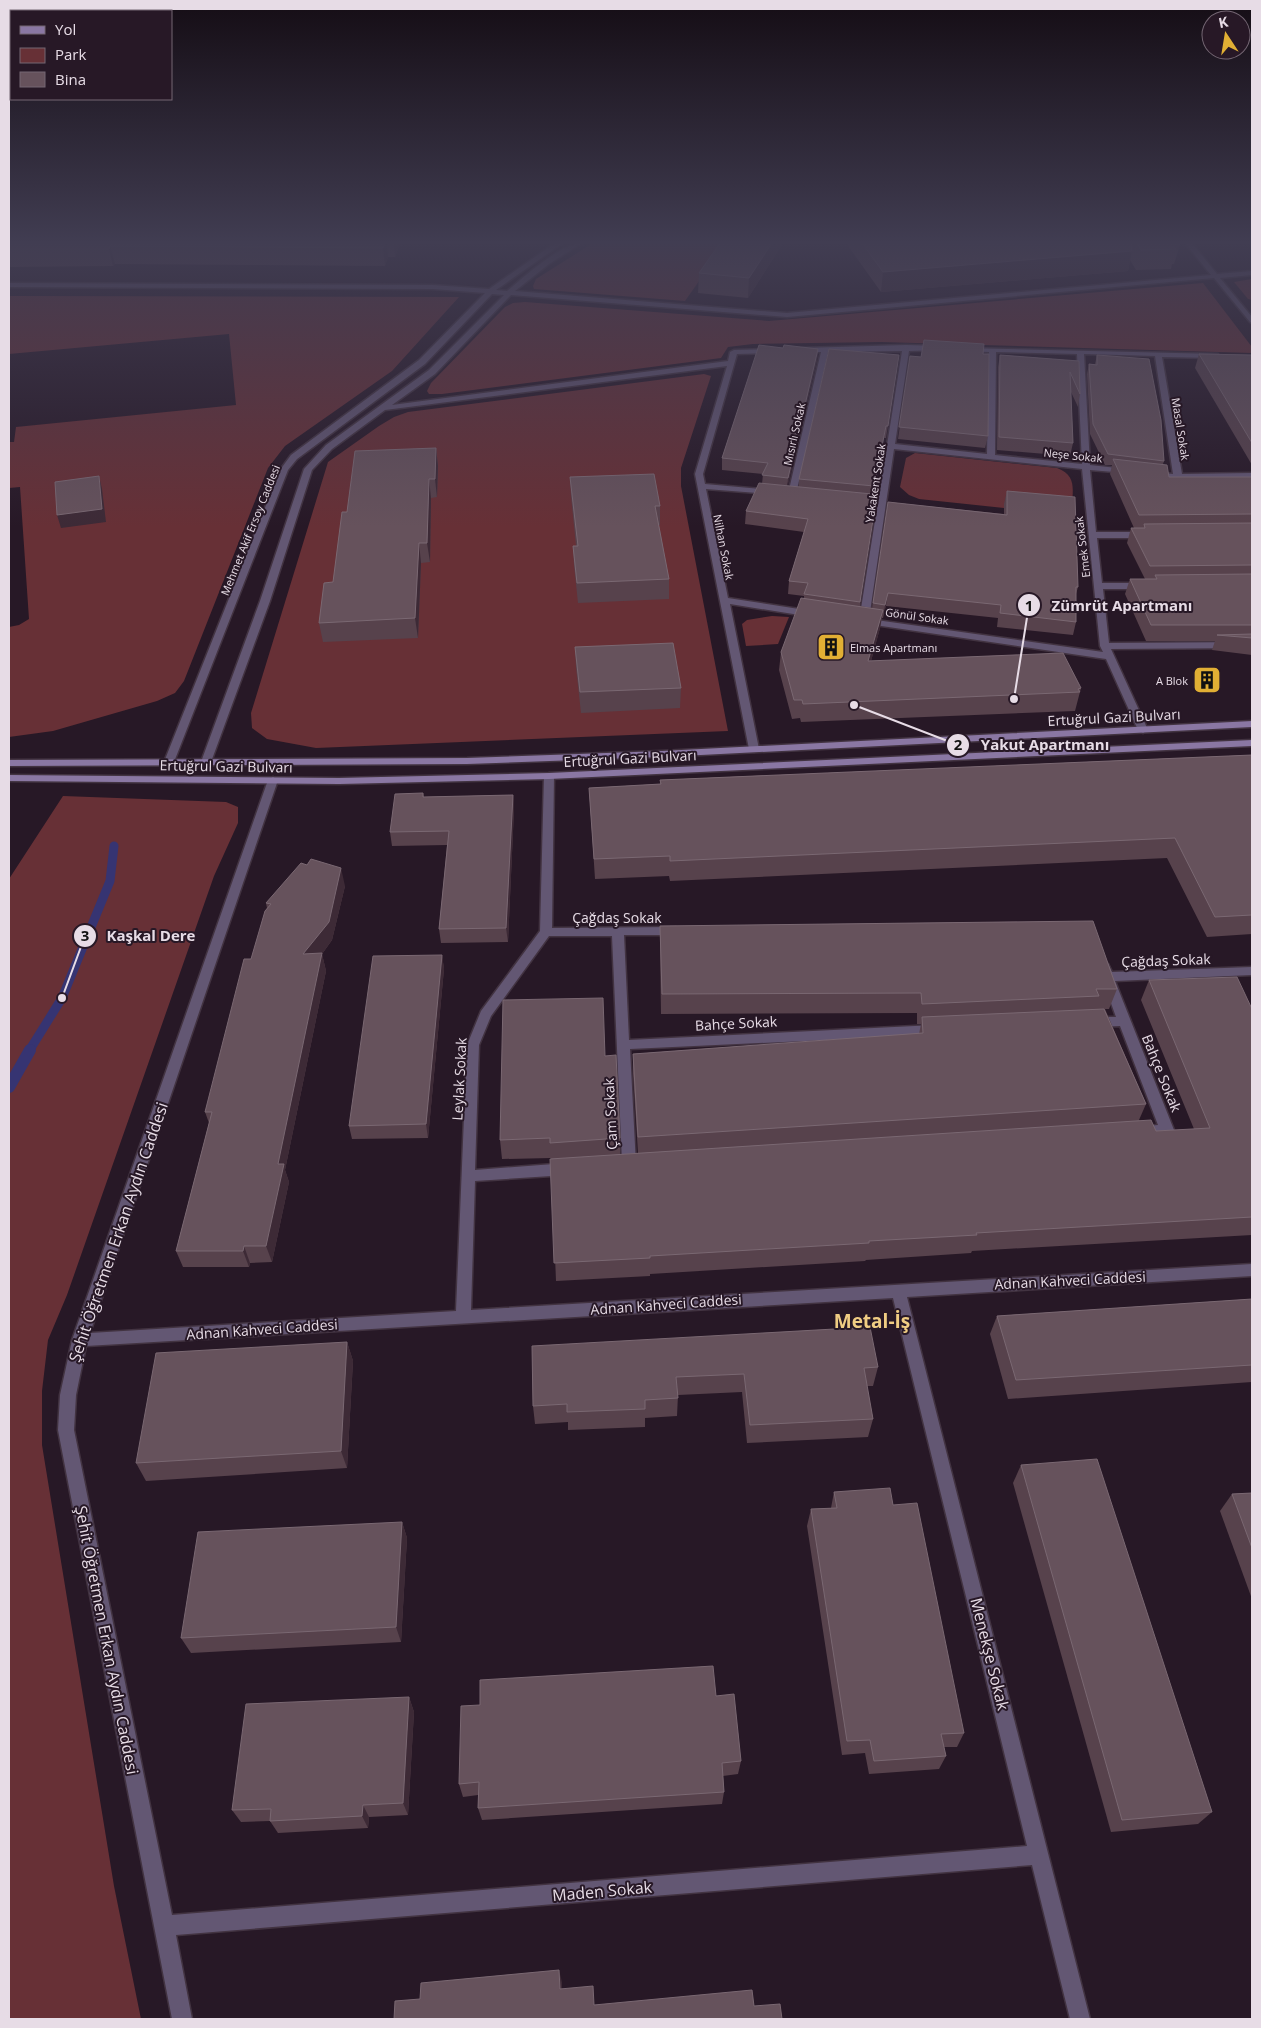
<svg xmlns="http://www.w3.org/2000/svg" width="1261" height="2028" font-family="'Open Sans',sans-serif">
  <style>
    .green { fill: #673036 }
    .lines { fill: none; stroke-linecap: round; stroke-linejoin: round }
    .stream-far1 { stroke: #363472; stroke-width: 9 }
    .stream { stroke: #363472; stroke-width: 12 }
    .street-casing { stroke: #423341; stroke-width: 3 }
    .secondary-casing { stroke: #423341; stroke-width: 3 }
    .street { fill: #635773; fill-rule: evenodd }
    .secondary { fill: #8a77a3; fill-rule: evenodd }
    .wall { fill: #57424c }
    .shaded-wall { fill: #3d2a36 }
    .building { fill: #66525c; stroke: #7a6872 }
    .labels { text-anchor: middle; dominant-baseline: central; stroke-width: 4; stroke-linejoin: round; paint-order: stroke }
    .far-street-label { font-size: 11px; fill: #e7dce6; stroke: #271826 }
    .far-poi-label { font-size: 11px; fill: #e7dce6; stroke: #271826; text-anchor: start }
    .street-label { font-size: 14px; fill: #e7dce6; stroke: #271826 }
    .near-street-label { font-size: 16px; fill: #e7dce6; stroke: #271826 }
    .near-quarter-label { font-size: 19px; font-weight: bold; fill: #f0cd83; stroke: #271826 }
    .leader { fill: none; stroke: #e7dce6; stroke-width: 2 }
    .callout-dot { fill: #e7dce6; stroke: #271826; stroke-width: 2 }
    .mark-label { font-size: 15px; text-anchor: middle; font-weight: bold; fill: #111 }
    .callout-label { font-size: 15px; text-anchor: middle; font-weight: bold; fill: #e7dce6; stroke: #271826; stroke-width: 4; stroke-linejoin: round; paint-order: stroke }
  </style>
  <rect width="100%" height="100%" fill="#271826"/>
  <g class="green">
    <polygon points="593,243 726,243 685,301 534,289 533,286 536,279"/>
    <polygon points="1252,279 1252,300 1248,299 1234,282"/>
    <polygon points="1203,283 1252,347 1252,353 881,342 753,344 728,347 721,358 442,394 429,394 427,391 431,383 505,307 513,303 525,302 769,321"/>
    <polygon points="9,296 459,297 392,371 285,446 268,468 184,681 175,693 157,701 53,731 9,737 9,627 19,625 29,619 20,487 9,488 9,442 14,442 16,427 236,405 229,334 9,354"/>
    <polygon points="704,374 711,376 681,468 681,486 728,731 316,748 267,739 252,728 251,713 328,462 379,426 394,417 408,412"/>
    <path d="M 915,453 L 1057,468 C 1078,476 1072,490 1072,510 L 1004,505 L 1004,508 L 919,499 L 909,495 L 900,487 L 906,458 Z"/>
    <polygon points="772,616 789,617 778,644 746,646 742,624 747,620"/>
    <polygon points="63,796 226,802 238,807 238,823 214,876 67,1295 48,1340 42,1391 42,1445 114,1886 141,2019 9,2019 9,879"/>
  </g>
  <g class="lines">
    <polyline class="stream-far1" points="29,1051 62,998 110,881 114,846"/>
    <polyline class="stream" points="9,1087 30,1050"/>
    <defs>
      <g id="street">
        <path d="M 555,243 L 563,243 L 496,290 L 507,291 C 524,277 561,243 582,243 L 549,264 L 515,291 L 787,313 L 1211,275 L 1185,243 L 1192,243 L 1217,274 L 1252,271 L 1252,275 L 1220,278 L 1252,317 L 1252,323 L 1250,322 L 1214,278 L 787,317 L 511,295 L 435,374 L 392,405 L 728,361 L 730,352 L 734,350 L 772,349 L 776,351 L 772,353 L 737,354 L 703,474 L 705,484 L 771,490 L 775,492 L 771,494 L 706,489 L 728,598 L 812,611 L 817,614 L 812,617 L 730,604 L 759,749 L 754,752 L 749,749 L 695,474 L 727,366 L 385,410 L 332,449 L 312,470 L 270,601 L 211,762 L 210,764 L 202,764 L 201,762 L 260,601 L 304,469 L 326,445 L 429,370 L 504,295 L 492,294 L 425,364 L 297,459 L 288,470 L 174,762 L 173,764 L 165,764 L 164,762 L 280,470 L 291,455 L 419,360 L 485,293 L 433,289 L 9,287 L 9,283 L 433,285 L 489,289 Z"/>
        <path d="M 906,345 L 940,346 L 944,348 L 940,350 L 909,351 L 895,444 L 987,454 L 989,352 L 967,351 L 965,350 L 965,348 L 1218,354 L 1218,358 L 1215,358 L 1162,357 L 1182,474 L 1252,473 L 1252,477 L 1178,479 L 1150,476 L 1149,474 L 1153,472 L 1173,474 L 1155,356 L 1084,354 L 1090,465 L 1126,469 L 1130,471 L 1126,473 L 1090,470 L 1096,532 L 1145,532 L 1149,535 L 1145,538 L 1097,538 L 1102,583 L 1143,583 L 1147,586 L 1143,589 L 1103,589 L 1109,643 L 1252,642 L 1252,648 L 1111,649 L 1148,730 L 1143,733 L 1138,730 L 1106,659 L 861,623 L 859,621 L 902,351 L 828,352 L 796,494 L 792,496 L 788,494 L 821,352 L 802,352 L 798,350 L 802,348 ZM 996,352 L 1077,354 L 1082,464 L 995,455 ZM 894,449 L 1082,469 L 1100,646 L 1103,652 L 869,619 Z"/>
        <path d="M 549,773 L 554,776 L 552,928 L 676,927 L 682,931 L 676,935 L 624,935 L 629,1040 L 935,1025 L 941,1030 L 935,1035 L 630,1049 L 636,1165 L 634,1169 L 625,1172 L 620,1170 L 618,1166 L 622,1161 L 612,936 L 549,936 L 491,1016 L 479,1045 L 475,1170 L 567,1163 L 572,1165 L 574,1169 L 572,1173 L 567,1175 L 475,1181 L 471,1310 L 1252,1264 L 1252,1276 L 907,1297 L 1090,2019 L 1070,2019 L 1032,1865 L 176,1935 L 192,2019 L 172,2019 L 58,1430 L 60,1395 L 72,1340 L 268,780 L 273,777 L 278,780 L 90,1333 L 456,1311 L 467,1045 L 481,1011 L 540,931 L 544,776 ZM 893,1298 L 1027,1846 L 172,1915 L 74,1430 L 76,1395 L 86,1346 Z"/>
        <polygon points="1104,963 1108,964 1112,972 1252,967 1252,975 1115,981 1174,1130 1172,1134 1140,1136 1135,1135 1133,1131 1135,1127 1158,1125 1120,1026 1093,1027 1087,1022 1093,1017 1116,1017 1098,967"/>
      </g>
      <g id="secondary">
        <polygon points="1252,721 1252,727 662,757 467,764 9,766 9,760 467,758 662,751"/>
        <polygon points="1252,740 1252,746 549,779 339,784 9,781 9,775 339,778 549,773"/>
      </g>
    </defs>
    <use href="#street" class="street-casing"/>
    <use href="#secondary" class="secondary-casing"/>
    <use href="#street" class="street"/>
    <use href="#secondary" class="secondary"/>
  </g>
  <g class="wall">
    <polygon points="9,243 400,243 395,257 388,257 385,266 115,264 113,266 9,267"/>
    <polygon points="783,243 748,298 698,293 699,273"/>
    <polygon points="846,243 1178,243 1180,245 1174,264 1172,264 1171,269 1136,270 1130,260 1128,271 881,292"/>
    <polygon points="783,348 818,349 817,360 787,486 799,487 799,479 899,355 886,438 884,438 871,498 860,606 872,608 888,502 1004,514 1004,504 1007,491 1078,587 1076,594 1076,622 1073,635 997,627 998,618 886,606 883,618 882,618 880,628 871,661 1081,688 1075,711 801,722 800,718 792,719 779,670 781,652 804,598 804,596 788,594 789,581 804,532 745,524 746,511 762,484 763,474 722,470 722,458"/>
    <polygon points="983,354 988,436 985,448 898,439 910,356 921,357"/>
    <polygon points="1199,354 1252,355 1252,465 1195,368"/>
    <polygon points="1000,355 1079,361 1080,394 1078,407 1071,392 1073,443 1070,456 997,450 998,367"/>
    <polygon points="1097,355 1164,461 1163,464 1169,477 1252,477 1252,655 1212,650 1215,641 1146,641 1125,594 1130,579 1145,579 1127,543 1131,528 1134,528 1110,474 1112,465 1105,465 1090,434 1087,374 1089,364 1095,364"/>
    <polygon points="436,448 438,466 437,497 431,498 430,562 421,563 418,638 323,642 319,623 333,582"/>
    <polygon points="570,477 660,506 660,525 659,525 669,579 669,599 578,603 574,565 573,546 576,546 571,496"/>
    <polygon points="575,647 681,688 680,708 581,713 576,667"/>
    <polygon points="1252,755 1252,934 1207,937 1167,858 670,881 669,876 595,879 589,788 660,784 660,780"/>
    <polygon points="423,793 424,797 513,795 514,809 508,942 441,943 439,929 447,845 392,846 390,832"/>
    <polygon points="345,886 332,940 322,954 326,971 285,1170 289,1182 272,1262 250,1263 249,1267 183,1267 176,1251 209,1123 205,1112 267,908 266,903"/>
    <polygon points="660,926 1117,989 1109,1009 1105,1009 1146,1104 1139,1120 1156,1131 1194,1129 1141,1000 1149,980 1252,1009 1252,1235 972,1251 971,1253 866,1260 865,1261 650,1274 650,1276 556,1281 551,1158 502,1159 500,1140 605,1056 620,1138 620,1155 638,1153 633,1074 633,1054 919,1034 921,1024 917,1024 917,1013 661,1014 660,947"/>
    <polygon points="442,955 444,969 428,1138 352,1139 349,1126"/>
    <polygon points="1252,1299 1252,1382 1008,1399 990,1334 997,1316"/>
    <polygon points="347,1342 353,1361 347,1468 146,1481 136,1463"/>
    <polygon points="532,1346 878,1367 873,1386 867,1386 873,1419 868,1437 747,1443 742,1392 678,1395 677,1416 645,1418 645,1427 568,1430 568,1422 535,1424 533,1406"/>
    <polygon points="1021,1465 1212,1812 1198,1824 1111,1832 1013,1483"/>
    <polygon points="834,1492 893,1505 964,1733 957,1747 944,1747 946,1756 939,1769 869,1774 865,1753 842,1755 807,1526 811,1509 831,1508"/>
    <polygon points="1252,1493 1252,1599 1220,1511 1232,1494"/>
    <polygon points="402,1522 407,1538 401,1642 191,1653 181,1638"/>
    <polygon points="716,1696 741,1761 738,1774 723,1776 724,1792 722,1804 482,1820 478,1808 478,1795 463,1797 459,1784"/>
    <polygon points="409,1697 414,1712 408,1815 369,1817 368,1828 278,1833 270,1821 241,1822 232,1810"/>
  </g>
  <g class="shaded-wall">
    <polygon points="385,243 387,243 388,257 385,266 383,248"/>
    <polygon points="394,243 400,243 395,257"/>
    <polygon points="772,243 783,243 748,298 749,278"/>
    <polygon points="110,246 115,264 113,266 109,249"/>
    <polygon points="1132,251 1128,271 881,292 883,272"/>
    <polygon points="818,349 817,360 787,490 788,478"/>
    <polygon points="886,426 884,438 872,499 874,486"/>
    <polygon points="436,448 438,466 437,497 435,479"/>
    <polygon points="99,476 102,489 106,522 61,528 57,515"/>
    <polygon points="429,479 431,498 430,562 427,543"/>
    <polygon points="419,543 421,563 418,638 415,618"/>
    <polygon points="888,593 886,606 883,618 885,605"/>
    <polygon points="883,610 880,628 866,679 868,661"/>
    <polygon points="513,795 514,809 508,942 506,928"/>
    <polygon points="341,868 345,886 332,940 322,954 326,971 285,1170 289,1182 272,1262 266,1246 278,1164 303,954"/>
    <polygon points="442,955 444,969 428,1138 426,1124"/>
    <polygon points="244,1246 250,1263 249,1267 243,1251"/>
    <polygon points="347,1342 353,1361 347,1468 341,1451"/>
    <polygon points="402,1522 407,1538 401,1642 396,1627"/>
    <polygon points="409,1697 414,1712 408,1815 403,1803"/>
    <polygon points="363,1805 369,1817 368,1828 362,1816"/>
    <polygon points="559,1970 562,1982 562,2001 560,1989"/>
  </g>
  <g class="building">
    <polygon points="9,243 385,243 383,248 110,246 109,249 9,249"/>
    <polygon points="720,243 772,243 749,278 699,273"/>
    <polygon points="862,243 1131,243 1132,251 883,272"/>
    <polygon points="1137,243 1178,243 1180,245 1173,245 1176,249 1141,250"/>
    <polygon points="924,340 984,344 983,354 989,354 988,436 899,427 910,356 921,357"/>
    <polygon points="759,345 783,348 784,345 818,349 788,478 762,475 768,463 722,458"/>
    <polygon points="829,349 899,355 888,426 886,426 874,486 799,479"/>
    <polygon points="1199,354 1252,355 1252,443"/>
    <polygon points="1000,355 1079,361 1080,394 1070,372 1073,443 999,437"/>
    <polygon points="1097,355 1149,359 1161,420 1164,461 1108,454 1093,424 1089,364 1097,365"/>
    <polygon points="436,448 435,479 429,479 427,543 419,543 415,618 319,623 324,583 333,582 342,512 347,512 355,451"/>
    <polygon points="1113,459 1167,465 1169,477 1252,477 1252,514 1139,515"/>
    <polygon points="654,474 660,506 655,506 669,579 577,583 573,546 578,546 570,477"/>
    <polygon points="99,476 102,509 57,515 55,482"/>
    <polygon points="759,483 872,494 871,500 876,501 860,602 804,594 808,583 789,581 808,519 746,511"/>
    <polygon points="1007,491 1075,497 1078,587 1076,587 1076,622 1000,613 1001,605 888,593 885,605 873,603 888,502 1007,515"/>
    <polygon points="1252,523 1252,565 1150,566 1131,528 1145,528 1144,524"/>
    <polygon points="1252,574 1252,625 1151,625 1130,579 1157,579 1155,575"/>
    <polygon points="801,598 883,610 868,661 1063,653 1081,688 1078,689 1080,692 803,704 802,700 794,700 781,652"/>
    <polygon points="1252,634 1252,638 1217,635"/>
    <polygon points="673,643 681,688 580,692 575,647"/>
    <polygon points="1252,755 1252,915 1215,917 1175,838 670,861 670,856 594,859 589,788 661,784 660,780"/>
    <polygon points="423,793 423,797 513,795 506,928 439,929 449,831 390,832 395,794"/>
    <polygon points="311,859 341,868 329,922 303,954 322,953 278,1164 284,1164 266,1246 244,1246 243,1251 176,1251 212,1112 205,1112 244,959 251,959 265,911 271,904 266,903 301,863 307,865"/>
    <polygon points="1093,921 1117,989 1096,989 1099,996 922,1004 921,993 662,994 660,926"/>
    <polygon points="442,955 426,1124 349,1126 373,956"/>
    <polygon points="1237,977 1252,1009 1252,1217 976,1233 977,1235 869,1241 869,1243 650,1256 650,1258 554,1263 550,1159 1151,1120 1156,1131 1210,1128 1149,980"/>
    <polygon points="603,998 605,1056 616,1055 620,1138 550,1143 550,1138 500,1140 503,1000"/>
    <polygon points="1104,1009 1146,1104 638,1137 633,1054 923,1033 922,1017"/>
    <polygon points="1252,1299 1252,1365 1016,1380 997,1316"/>
    <polygon points="870,1327 878,1367 864,1368 873,1419 750,1425 744,1374 676,1377 678,1398 645,1400 645,1409 567,1412 567,1404 533,1406 532,1346"/>
    <polygon points="347,1342 341,1451 136,1463 156,1353"/>
    <polygon points="1097,1459 1212,1812 1122,1820 1021,1465"/>
    <polygon points="890,1488 893,1505 917,1503 964,1733 941,1734 946,1756 874,1761 870,1740 847,1741 811,1509 837,1508 834,1492"/>
    <polygon points="1252,1493 1252,1548 1232,1494"/>
    <polygon points="402,1522 396,1627 181,1638 198,1532"/>
    <polygon points="713,1666 716,1696 734,1694 741,1761 722,1763 724,1792 478,1808 479,1782 459,1784 461,1706 480,1705 480,1680"/>
    <polygon points="409,1697 403,1803 363,1805 362,1816 270,1821 271,1809 232,1810 246,1704"/>
    <polygon points="559,1970 560,1989 593,1986 594,2005 752,1990 754,2006 780,2004 782,2019 394,2019 395,2001 420,1999 421,1983"/>
  </g>
  <linearGradient id="sky" x2="0" y2="1"><stop stop-color="#150d15"/><stop offset="0.46" stop-color="#413d52"/><stop offset="1" stop-color="#413d52" stop-opacity="0"/></linearGradient>
  <rect width="1261" height="527" fill="url(#sky)"/>
  <defs>
    <symbol id="building-square" viewBox="-11 -11 22 22"><rect x="-9" y="-9" width="18" height="18" rx="4" fill="#e1af34" stroke="#271826"/><path d="M-4-6H4V6H1V3H-1V6H-4ZM-2.5-4.3h1.7v1.8h-1.7ZM.8-4.3h1.7v1.8H.8ZM-2.5-1h1.7V.8h-1.7ZM.8-1h1.7V.8H.8Z" fill="#111"/></symbol>
  </defs>
  <g fill-rule="evenodd">
    <use href="#building-square" x="815" y="631" width="32" height="32"/>
    <use href="#building-square" x="1191" y="664" width="32" height="32"/>
  </g>
  <g class="labels">
    <g class="far-street-label">
      <text transform="translate(1181 429) rotate(81)">Masal Sokak</text>
      <text transform="translate(794 434) rotate(-77)">Mısırlı Sokak</text>
      <text transform="translate(1073 455) rotate(6)">Neşe Sokak</text>
      <text transform="translate(875 483) rotate(-81)">Yakakent Sokak</text>
      <text transform="translate(250 530) rotate(-68)">Mehmet Akif Ersoy Caddesi</text>
      <text transform="translate(724 547) rotate(79)">Nilhan Sokak</text>
      <text transform="translate(1082 547) rotate(-97)">Emek Sokak</text>
      <text transform="translate(917 616) rotate(8)">Gönül Sokak</text>
    </g>
    <g class="far-poi-label">
      <text x="850" y="647">Elmas Apartmanı</text>
      <text x="1188" y="680" text-anchor="end">A Blok</text>
    </g>
    <g class="street-label">
      <text transform="translate(1114 717) rotate(-3)">Ertuğrul Gazi Bulvarı</text>
      <text transform="translate(630 758) rotate(-3)">Ertuğrul Gazi Bulvarı</text>
      <text transform="translate(226 766) rotate(1)">Ertuğrul Gazi Bulvarı</text>
      <text x="617" y="917">Çağdaş Sokak</text>
      <text transform="translate(1166 960) rotate(-2)">Çağdaş Sokak</text>
      <text transform="translate(736 1023) rotate(-3)">Bahçe Sokak</text>
      <text transform="translate(1162 1073) rotate(68)">Bahçe Sokak</text>
      <text transform="translate(459 1079) rotate(-87)">Leylak Sokak</text>
      <text transform="translate(610 1114) rotate(-93)">Çam Sokak</text>
      <text transform="translate(1070 1280) rotate(-3)">Adnan Kahveci Caddesi</text>
      <text transform="translate(666 1304) rotate(-4)">Adnan Kahveci Caddesi</text>
      <text transform="translate(262 1329) rotate(-4)">Adnan Kahveci Caddesi</text>
    </g>
    <g class="near-street-label">
      <text transform="translate(118 1232) rotate(-71)">Şehit Öğretmen Erkan Aydın Caddesi</text>
      <text transform="translate(107 1640) rotate(79)">Şehit Öğretmen Erkan Aydın Caddesi</text>
      <text transform="translate(990 1654) rotate(76)">Menekşe Sokak</text>
      <text transform="translate(602 1891) rotate(-5)">Maden Sokak</text>
    </g>
    <g class="near-quarter-label">
      <text x="872" y="1321">Metal-İş</text>
    </g>
  </g>
  <path class="leader" d="M1014 699L1029 605M854 705L958 745M62 998L85 936"/>
  <g class="callout-dot">
    <circle cx="1014" cy="699" r="5"/>
    <circle cx="854" cy="705" r="5"/>
    <circle cx="62" cy="998" r="5"/>
    <circle cx="1029" cy="605" r="12"/>
    <circle cx="958" cy="745" r="12"/>
    <circle cx="85" cy="936" r="12"/>
  </g>
  <g class="mark-label">
    <text x="1029" y="611">1</text>
    <text x="958" y="750">2</text>
    <text x="85" y="941">3</text>
  </g>
  <g class="callout-label">
    <text x="1122" y="611">Zümrüt Apartmanı</text>
    <text x="1045" y="750">Yakut Apartmanı</text>
    <text x="151" y="941">Kaşkal Dere</text>
  </g>
  <rect width="1261" height="2028" fill="none" stroke="#e7dce6" stroke-width="20"/>
  <rect x="10" y="10" width="162" height="90" fill="#271826" stroke="#746673"/>
  <rect x="20" y="26" width="25" height="8" fill="#8a77a3" stroke="#746673"/>
  <text x="55" y="35" font-size="15" fill="#e7dce6">Yol</text>
  <rect x="20" y="48" width="25" height="15" fill="#673036" stroke="#746673"/>
  <text x="55" y="60" font-size="15" fill="#e7dce6">Park</text>
  <rect x="20" y="72" width="25" height="15" fill="#66525c" stroke="#746673"/>
  <text x="55" y="85" font-size="15" fill="#e7dce6">Bina</text>
  <g transform="translate(1226 35) rotate(348)"><circle r="24" fill="#271826" stroke="#746673"/>
  <path d="M0-4L9 19L0 12L-9 19Z" fill="#e1af34"/>
  <text y="-8" font-size="14" font-weight="bold" text-anchor="middle" fill="#e7dce6">K</text>
  </g>
</svg>
